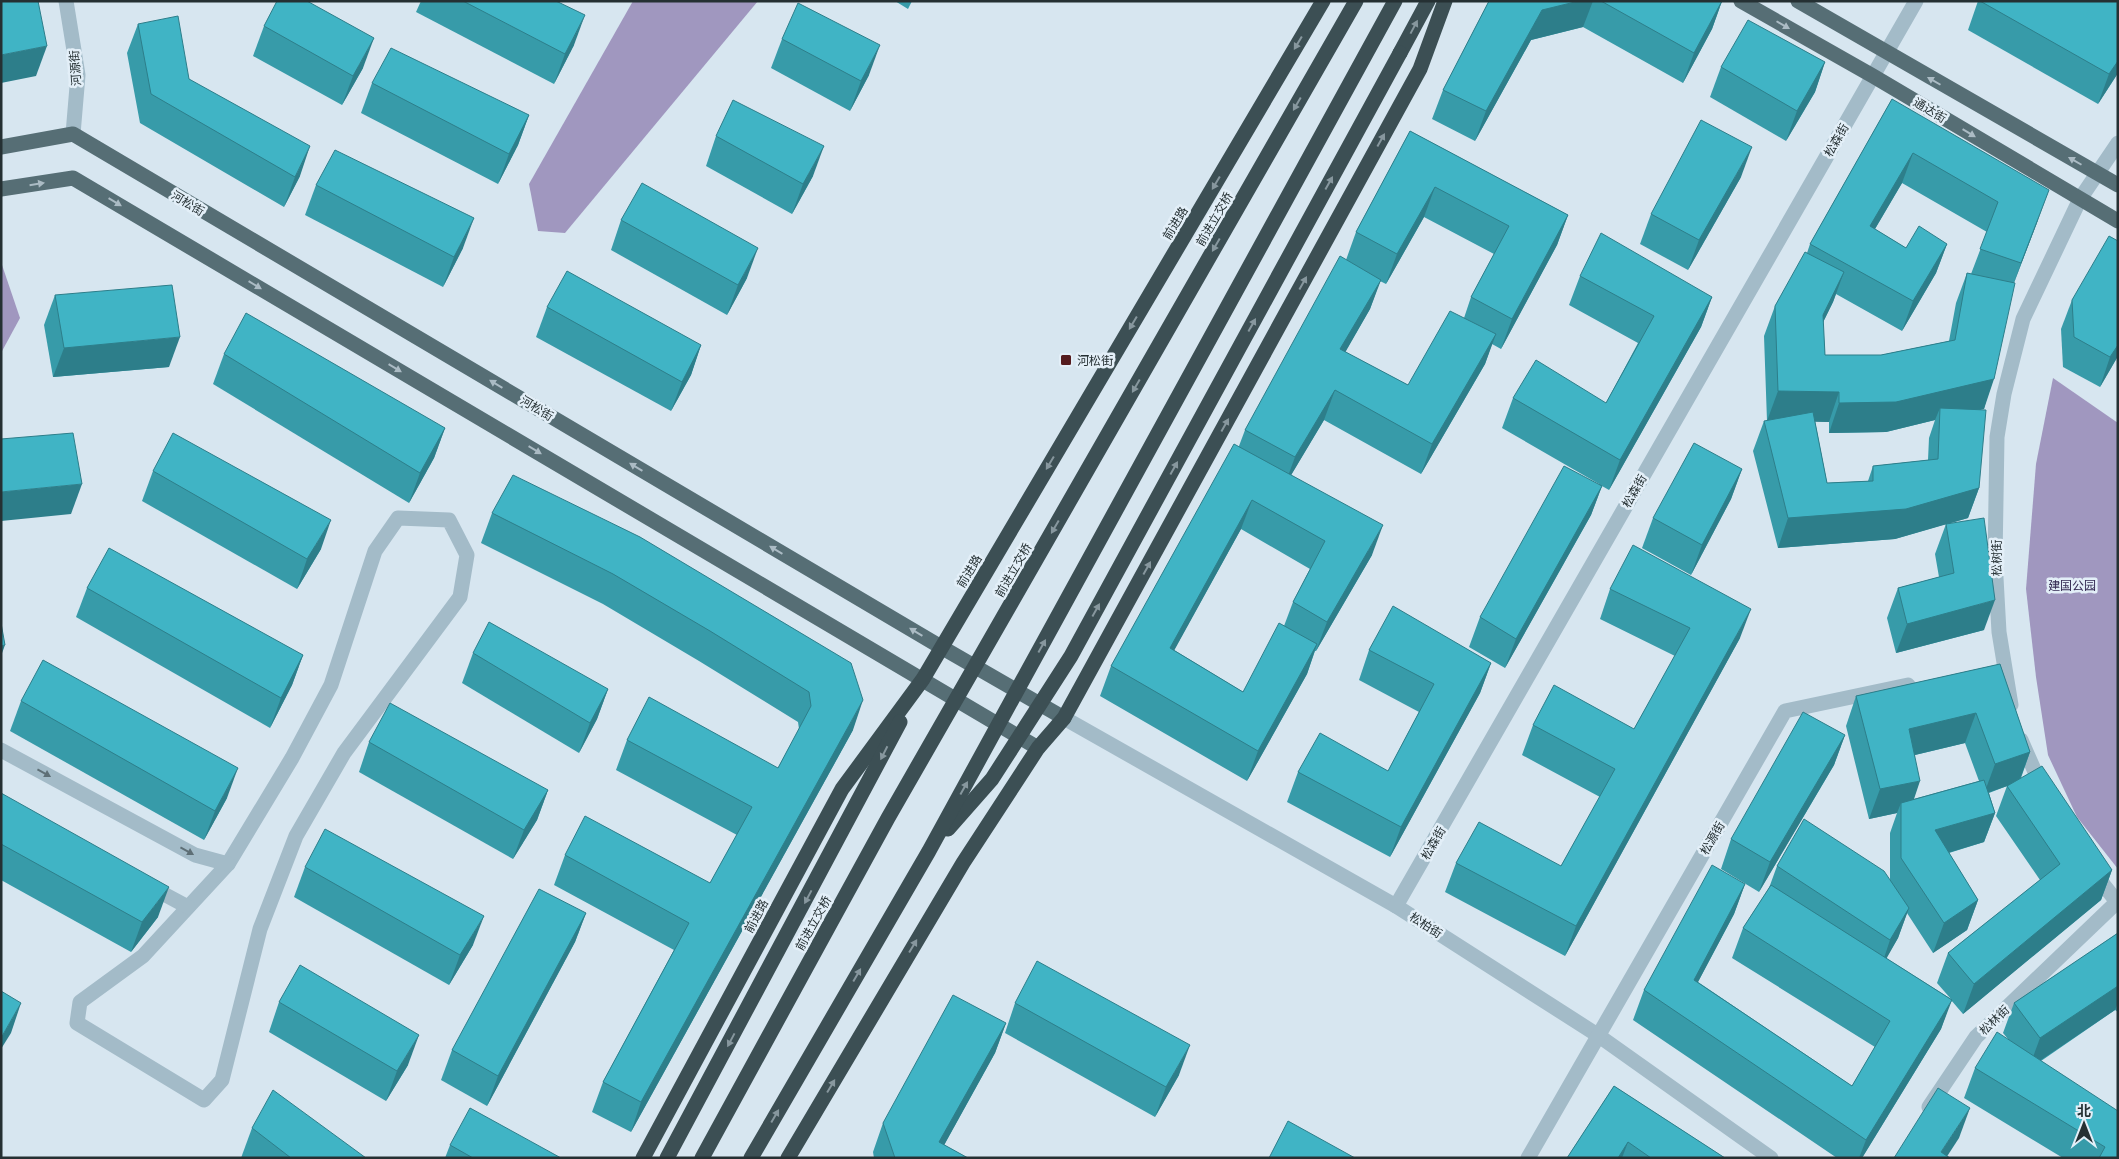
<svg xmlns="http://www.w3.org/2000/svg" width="2119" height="1159" font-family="Montserrat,'Noto Sans SC',sans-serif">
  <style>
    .green { fill: #a097bf }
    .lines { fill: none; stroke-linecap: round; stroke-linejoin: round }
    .minor { stroke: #a3bbc8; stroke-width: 15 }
    .major { stroke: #566e75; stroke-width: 15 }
    .highway { stroke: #3c4f54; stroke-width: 15 }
    .highway-bridge { stroke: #3c4f54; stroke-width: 15 }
    .wall { fill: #379ba9; fill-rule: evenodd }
    .shaded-wall { fill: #2d7e8a }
    .building { fill: #40b4c5; stroke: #2d7e8a }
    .oneway { fill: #abbbc4 }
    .oneway2 { fill: #87979e }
    .oneway3 { fill: #5e6f76 }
    .poi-dot { fill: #541b1e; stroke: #e3eff8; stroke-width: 2 }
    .labels { text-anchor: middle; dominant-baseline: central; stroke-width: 5; stroke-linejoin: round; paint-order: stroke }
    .street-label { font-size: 12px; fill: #253033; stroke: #e3eff8 }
    .poi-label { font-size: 12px; fill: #253033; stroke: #e3eff8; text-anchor: start }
    .park-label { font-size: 12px; fill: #332951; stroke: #e3eff8 }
  </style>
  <rect width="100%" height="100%" fill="#d7e6f0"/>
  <g class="green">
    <polygon points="633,1 758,1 565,233 538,231 529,184"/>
    <polygon points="1,262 20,318 1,353"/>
    <polygon points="2053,378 2118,423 2118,869 2077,817 2048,755 2036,677 2026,589 2036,464"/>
  </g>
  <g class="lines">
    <g class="minor">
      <polyline points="66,1 78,75 73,134"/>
      <polygon points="398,518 449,520 467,555 460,597 344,753 296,836 260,929 222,1080 204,1100 77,1023 80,1002 143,956 228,864 292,758 331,685 375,551"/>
      <polyline points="2011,705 1999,632 1995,560 1997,437 2004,394 2023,319 2080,199 2118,143"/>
      <polyline points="1064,718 1396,906 1599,1036 1771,1158"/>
      <polyline points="2021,740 2043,790"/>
      <polyline points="1,750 195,855 228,864"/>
      <polyline points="2094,873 2118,903"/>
      <polyline points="147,885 188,907"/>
      <polyline points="1396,906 1916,1"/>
      <polyline points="1929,1107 1976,1037 2117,902"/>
      <polyline points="1528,1158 1785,711 1908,685"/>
    </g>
    <g class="major">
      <polyline points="1741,1 1873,76 2118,221"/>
      <polyline points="1798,1 2118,185"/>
      <polyline points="1,147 73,134 941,647 1064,718"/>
      <polyline points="1,189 73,178 1038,748"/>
    </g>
    <g class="highway">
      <polyline points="1400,53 1428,1"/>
      <polyline points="643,1158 842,789 923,679 1323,1"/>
      <polyline points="667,1158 900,722"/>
      <polyline points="788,1158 963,863 1038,748 1064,718 1420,69 1445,1"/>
    </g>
    <g class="highway-bridge">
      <polyline points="948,829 992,779 1071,656 1400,53"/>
      <polyline points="702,1158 888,818 1356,1"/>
      <polyline points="751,1158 929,851 1395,1"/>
    </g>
  </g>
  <g class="wall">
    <polygon points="421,1 556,1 574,45 554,84 416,12"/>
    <polygon points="895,1 912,1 908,9"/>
    <polygon points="1489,1 1722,1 1712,29 1683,83 1583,27 1531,40 1475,141 1432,119 1443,90"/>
    <polygon points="1978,1 2118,1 2118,73 2098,104 1968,30"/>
    <polygon points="138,24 189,79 300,176 284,207 140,123 127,53"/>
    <polygon points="264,26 363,68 342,105 253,56"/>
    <polygon points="782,39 869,75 850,111 771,68"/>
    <polygon points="1825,62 1815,92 1786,141 1710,97 1721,67"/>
    <polygon points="372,83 529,115 518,145 498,184 361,113"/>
    <path d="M 1892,99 L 2038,220 L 2014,283 L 1984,409 L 1981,409 L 1979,488 L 1968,518 L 1951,523 L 1984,630 L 1896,653 L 1887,618 L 1898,588 L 1939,577 L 1935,554 L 1946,524 L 1895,539 L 1778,548 L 1753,451 L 1764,421 L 1769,421 L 1767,421 L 1764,336 L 1775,306 L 1807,253 L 1810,244 ZM 1902,183 L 1987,232 L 1971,274 L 1967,273 L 1956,303 L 1949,341 L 1881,355 L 1825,355 L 1823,322 L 1833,302 L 1836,294 L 1902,331 L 1936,273 L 1947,244 L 1906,248 L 1875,229 ZM 1935,420 L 1929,438 L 1928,460 L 1873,466 L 1868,481 L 1827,483 L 1815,421 L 1829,422 L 1829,433 L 1886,432 Z"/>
    <path d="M 1410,131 L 1568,215 L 1557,245 L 1501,349 L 1492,344 L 1485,364 L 1421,474 L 1324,420 L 1291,475 L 1372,555 L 1316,651 L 1315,651 L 1307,674 L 1247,781 L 1100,696 L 1111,666 L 1239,446 L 1245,430 L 1346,260 L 1356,232 ZM 1424,217 L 1494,254 L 1471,297 L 1464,318 L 1408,385 L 1345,352 L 1370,309 L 1380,281 L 1386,284 ZM 1241,529 L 1310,569 L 1293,602 L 1284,626 L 1243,692 L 1174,650 Z"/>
    <polygon points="716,136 813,176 792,214 706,166"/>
    <polygon points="1741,177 1688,270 1640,244 1651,214"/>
    <polygon points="316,185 463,248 443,287 305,215"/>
    <polygon points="621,220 747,278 727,315 611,250"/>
    <polygon points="2118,241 2118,356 2100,387 2063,367 2061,329 2072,300"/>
    <polygon points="1580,276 1712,297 1701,327 1609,490 1602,486 1591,515 1505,668 1469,647 1480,617 1599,484 1502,428 1513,398 1606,403 1638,343 1569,305"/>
    <polygon points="55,295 169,367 53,377 44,325"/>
    <polygon points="547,307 701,345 691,375 671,411 536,337"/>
    <polygon points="224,354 445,428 434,458 409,503 213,384"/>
    <polygon points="1742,469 1731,499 1691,575 1642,548 1653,518"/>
    <polygon points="153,471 321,549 297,589 142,501"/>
    <polygon points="492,513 640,537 853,730 631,1132 592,1112 603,1082 674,950 554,885 565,855 710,883 737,835 616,770 627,740 778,768 799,729 798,722 699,661 603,604 481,543"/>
    <polygon points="87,588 303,655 292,685 270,728 76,617"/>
    <polygon points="1610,589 1740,638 1565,956 1445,892 1456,863 1561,866 1600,797 1522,755 1533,725 1634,729 1675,656 1600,619"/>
    <polygon points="1369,650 1491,663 1480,693 1390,857 1287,802 1298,772 1388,771 1419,712 1359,680"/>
    <polygon points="473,653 608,689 597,719 579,753 462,683"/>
    <path d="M 2000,664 L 2030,752 L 2021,778 L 2112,870 L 2101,900 L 1963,1014 L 1951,1000 L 1941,1029 L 1862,1158 L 1837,1158 L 1633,1020 L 1644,990 L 1745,884 L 1734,914 L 1698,982 L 1852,1086 L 1875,1047 L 1732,958 L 1743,928 L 1769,888 L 1777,866 L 1890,881 L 1890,833 L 1897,813 L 1869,819 L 1846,726 L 1856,696 ZM 1965,743 L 1979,781 L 1914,799 L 1915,755 ZM 2007,786 L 1996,816 L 2040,880 L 1948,953 L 1937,983 L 1951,999 L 1886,958 L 1898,938 L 1907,913 L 1933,953 L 1967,930 L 1978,900 L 1949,853 L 1984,842 L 1995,813 L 1989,793 Z"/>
    <polygon points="21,701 227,798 204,840 10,731"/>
    <polygon points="1845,735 1834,765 1759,892 1721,869 1731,839"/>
    <polygon points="369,742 548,790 537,820 513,859 359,772"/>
    <polygon points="1,793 158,917 131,952 1,880"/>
    <polygon points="305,867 473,945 449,985 294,897"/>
    <polygon points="586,913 575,942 487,1106 441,1080 452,1050"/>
    <polygon points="2118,933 2118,1012 2115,1010 2041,1061 2118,1158 2063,1158 1964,1098 1975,1068 2008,1039 2003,1033 2014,1003"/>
    <polygon points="279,1002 408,1065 386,1101 269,1032"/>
    <polygon points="1015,1003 1179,1075 1155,1117 1005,1033"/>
    <polygon points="1006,1023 995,1053 944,1145 968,1158 874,1158 873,1152 883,1123"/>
    <polygon points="1614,1086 1725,1158 1567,1158"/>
    <polygon points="252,1128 366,1158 241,1158"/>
    <polygon points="450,1145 561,1158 445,1158"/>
  </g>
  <g class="shaded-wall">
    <polygon points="1579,1 1593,1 1583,27 1531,40 1475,141 1486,111 1542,10"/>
    <polygon points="1722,1 1712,29 1683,83 1694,53"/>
    <polygon points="585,15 574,45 554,84 565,54"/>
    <polygon points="374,38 363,68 342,105 353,76"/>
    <polygon points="880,45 869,75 850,111 861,81"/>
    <polygon points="47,46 36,76 1,83 1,55"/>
    <polygon points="2118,61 2118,73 2098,104 2109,74"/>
    <polygon points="1825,62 1815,92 1786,141 1797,111"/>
    <polygon points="529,115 518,145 498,184 509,154"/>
    <polygon points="310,146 300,176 284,207 295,177"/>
    <polygon points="824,146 813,176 792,214 803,184"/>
    <polygon points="1752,147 1741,177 1688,270 1699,240"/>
    <polygon points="1913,153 1902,183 1859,256 1870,226"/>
    <polygon points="1435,187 1424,217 1386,284 1397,254"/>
    <polygon points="2049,190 2038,220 2010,293 2021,263"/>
    <polygon points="1568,215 1557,245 1501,349 1512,319"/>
    <polygon points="474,218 463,248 443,287 454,257"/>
    <polygon points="1947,244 1936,273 1902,331 1913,301"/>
    <polygon points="758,248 747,278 727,315 738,285"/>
    <polygon points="1844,272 1833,302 1812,345 1823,315"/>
    <polygon points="1381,280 1370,309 1330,379 1340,349"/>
    <polygon points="1712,297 1701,327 1609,490 1620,460"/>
    <polygon points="1496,334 1485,364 1421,474 1432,444"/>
    <polygon points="180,337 169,367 53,377 64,348"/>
    <polygon points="701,345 691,375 671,411 682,382"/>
    <polygon points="2118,345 2118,356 2100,387 2110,357"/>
    <polygon points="1994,379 1984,409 1940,419 1940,408 1935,420 1886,432 1829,433 1839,403"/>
    <polygon points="1335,390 1324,420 1284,487 1295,457"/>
    <polygon points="1778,391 1839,392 1829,422 1767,421"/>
    <polygon points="445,428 434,458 409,503 420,473"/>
    <polygon points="1742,469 1731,499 1691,575 1702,545"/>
    <polygon points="82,484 71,514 1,521 1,492"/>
    <polygon points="1602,486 1591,515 1505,668 1516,639"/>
    <polygon points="1979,488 1968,518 1895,539 1778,548 1788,518"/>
    <polygon points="1252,500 1241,529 1159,678 1170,648"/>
    <polygon points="331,520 321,549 297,589 307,559"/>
    <polygon points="1383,525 1372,555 1316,651 1327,622"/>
    <polygon points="1995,600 1984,630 1896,653 1907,624"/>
    <polygon points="1751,609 1740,638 1565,956 1576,926"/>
    <polygon points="1317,644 1307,674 1247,781 1258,751"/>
    <polygon points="5,645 1,656 1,646"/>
    <polygon points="303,655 292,685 270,728 281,698"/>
    <polygon points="1491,663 1480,693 1390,857 1401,827"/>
    <polygon points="608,689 597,719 579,753 590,723"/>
    <polygon points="863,700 853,730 631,1132 641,1102"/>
    <polygon points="1976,713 1965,743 1898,759 1909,729"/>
    <polygon points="1845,735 1834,765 1759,892 1770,862"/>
    <polygon points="2030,752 2019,782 1984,794 1995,764"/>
    <polygon points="238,768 227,798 204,840 215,811"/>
    <polygon points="1920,781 1910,811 1901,803 1897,813 1869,819 1880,789"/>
    <polygon points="548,790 537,820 513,859 524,830"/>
    <polygon points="1995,813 1984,842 1924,860 1935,830"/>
    <polygon points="2112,870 2101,900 1963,1014 1974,984"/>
    <polygon points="1745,884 1734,914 1683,1010 1694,980"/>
    <polygon points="169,887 158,917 131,952 142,922"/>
    <polygon points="1978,900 1967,930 1933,953 1944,923"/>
    <polygon points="1909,908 1898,938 1880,970 1890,940"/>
    <polygon points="586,913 575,942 487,1106 498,1076"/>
    <polygon points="484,916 473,945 449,985 460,955"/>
    <polygon points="2118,986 2118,1003 2115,1010 2029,1068 2040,1038"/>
    <polygon points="1952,1000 1941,1029 1862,1158 1859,1158 1866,1140"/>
    <polygon points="21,1003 11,1033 1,1049 1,1038"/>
    <polygon points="1006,1023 995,1053 937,1158 939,1142"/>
    <polygon points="419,1035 408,1065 386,1101 397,1071"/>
    <polygon points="1190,1045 1179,1075 1155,1117 1166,1087"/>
    <polygon points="1970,1108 1959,1138 1946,1158 1941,1152"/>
    <polygon points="1628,1142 1622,1158 1618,1158"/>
  </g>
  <g class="building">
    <polygon points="1,1 38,1 47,46 1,55"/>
    <polygon points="277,1 307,1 374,38 353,76 264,26"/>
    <polygon points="463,1 556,1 585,15 565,54"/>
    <polygon points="1489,1 1579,1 1542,10 1486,111 1443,90"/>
    <polygon points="1601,1 1722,1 1694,53"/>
    <polygon points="1980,1 2118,1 2118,61 2109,74"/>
    <polygon points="798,3 880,45 861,81 782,39"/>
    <polygon points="178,16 189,79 310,146 295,177 151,94 138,24"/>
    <polygon points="1748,20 1825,62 1797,111 1721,67"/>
    <polygon points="391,48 529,115 509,154 372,83"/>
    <polygon points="1892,99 2049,190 2021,263 1980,249 1998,202 1913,153 1870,226 1906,248 1919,226 1947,244 1913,301 1810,244"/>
    <polygon points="733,100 824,146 803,184 716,136"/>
    <polygon points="1701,120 1752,147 1699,240 1651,214"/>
    <polygon points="1410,131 1568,215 1512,319 1471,297 1509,226 1435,187 1397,254 1356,232"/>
    <polygon points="335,150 474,218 454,257 316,185"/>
    <polygon points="642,183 758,248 738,285 621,220"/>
    <polygon points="1601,233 1712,297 1620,460 1513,398 1536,360 1606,403 1654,316 1580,276"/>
    <polygon points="2109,236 2118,241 2118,345 2110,357 2074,337 2072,300"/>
    <polygon points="1805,252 1844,272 1823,315 1825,355 1881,355 1955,340 1967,273 2015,283 1994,379 1896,402 1839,403 1839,392 1778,391 1775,306"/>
    <polygon points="1340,256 1381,280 1340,349 1408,385 1450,311 1496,334 1432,444 1335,390 1295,457 1245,430"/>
    <polygon points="567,271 701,345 682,382 547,307"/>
    <polygon points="172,285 180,337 64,348 55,295"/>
    <polygon points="246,313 445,428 420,473 224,354"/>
    <polygon points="1940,408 1986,410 1979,488 1906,509 1788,518 1764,421 1813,412 1827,483 1873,481 1873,466 1938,459"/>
    <polygon points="73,433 82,484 1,492 1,439"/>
    <polygon points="173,433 331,520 307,559 153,471"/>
    <polygon points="1694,443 1742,469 1702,545 1653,518"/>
    <polygon points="1234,444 1383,525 1327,622 1293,602 1325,541 1252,500 1170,648 1243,692 1279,623 1317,644 1258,751 1111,666"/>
    <polygon points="1564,466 1602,486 1516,639 1480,617"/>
    <polygon points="513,475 640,537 851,663 863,700 641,1102 603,1082 689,923 565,855 585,816 710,883 752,807 627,740 649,697 778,768 811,706 809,692 710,631 613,574 492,513"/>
    <polygon points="1984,518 1995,600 1907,624 1898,588 1954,573 1946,524"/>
    <polygon points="1633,545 1751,609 1576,926 1456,863 1479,822 1561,866 1615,769 1533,725 1554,685 1634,729 1690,628 1610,589"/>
    <polygon points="109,548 303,655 281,698 87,588"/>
    <polygon points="1393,606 1491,663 1401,827 1298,772 1320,733 1388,771 1434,684 1369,650"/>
    <polygon points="489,622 608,689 590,723 473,653"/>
    <polygon points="1,623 5,645 1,646"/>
    <polygon points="43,660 238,768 215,811 21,701"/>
    <polygon points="2000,664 2030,752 1995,764 1976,713 1909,729 1920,781 1880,789 1856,696"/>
    <polygon points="390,703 548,790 524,830 369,742"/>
    <polygon points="1803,712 1845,735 1770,862 1731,839"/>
    <polygon points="2042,766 2112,870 1974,984 1948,953 2060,864 2007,786"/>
    <polygon points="1984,780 1995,813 1935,830 1978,900 1944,923 1901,858 1901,803"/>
    <polygon points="1,793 169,887 142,922 1,844"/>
    <polygon points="1804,819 1884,871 1909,908 1890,940 1777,866"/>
    <polygon points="325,829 484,916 460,955 305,867"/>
    <polygon points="1712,865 1745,884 1694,980 1852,1086 1890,1021 1743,928 1771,885 1952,1000 1866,1140 1644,990"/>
    <polygon points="539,889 586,913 498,1076 452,1050"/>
    <polygon points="2118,933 2118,986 2040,1038 2014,1003"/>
    <polygon points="1037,961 1190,1045 1166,1087 1015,1003"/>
    <polygon points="300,965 419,1035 397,1071 279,1002"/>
    <polygon points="1,991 21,1003 1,1038"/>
    <polygon points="953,995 1006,1023 939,1142 968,1158 895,1158 883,1123"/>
    <polygon points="1997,1032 2118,1111 2118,1158 2099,1158 2105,1147 1975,1068"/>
    <polygon points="1614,1086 1725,1158 1651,1158 1628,1142 1618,1158 1567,1158"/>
    <polygon points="1938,1088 1970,1108 1941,1152 1950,1158 1894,1158"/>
    <polygon points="273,1090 366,1158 291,1158 252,1128"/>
    <polygon points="470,1108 561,1158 473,1158 450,1145"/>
    <polygon points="1288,1121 1355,1158 1269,1158"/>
  </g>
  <defs><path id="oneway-solid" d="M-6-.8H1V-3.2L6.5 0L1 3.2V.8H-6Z" transform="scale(1.25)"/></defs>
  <g class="oneway">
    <use href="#oneway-solid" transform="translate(1783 25) rotate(30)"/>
    <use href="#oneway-solid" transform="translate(1934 81) rotate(-150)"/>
    <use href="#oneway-solid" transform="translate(1969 133) rotate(31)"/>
    <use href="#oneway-solid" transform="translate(2075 161) rotate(-150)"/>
    <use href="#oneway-solid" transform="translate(37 184) rotate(-9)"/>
    <use href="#oneway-solid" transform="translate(115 202) rotate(31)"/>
    <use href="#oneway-solid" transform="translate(255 285) rotate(31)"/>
    <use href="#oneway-solid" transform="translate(395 368) rotate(31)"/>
    <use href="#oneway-solid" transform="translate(496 384) rotate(-149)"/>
    <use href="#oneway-solid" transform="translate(535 450) rotate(31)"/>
    <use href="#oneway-solid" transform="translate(636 467) rotate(-149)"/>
    <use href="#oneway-solid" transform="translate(776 550) rotate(-149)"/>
    <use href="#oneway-solid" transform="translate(916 632) rotate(-149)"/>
  </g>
  <g class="oneway2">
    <use href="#oneway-solid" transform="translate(1414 27) rotate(-62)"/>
    <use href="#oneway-solid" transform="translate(1298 43) rotate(121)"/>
    <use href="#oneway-solid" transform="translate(1297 104) rotate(120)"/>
    <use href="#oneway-solid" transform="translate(1381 140) rotate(-61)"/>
    <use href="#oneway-solid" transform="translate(1216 183) rotate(121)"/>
    <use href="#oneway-solid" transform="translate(1329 183) rotate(-61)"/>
    <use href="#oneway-solid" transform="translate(1216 245) rotate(120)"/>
    <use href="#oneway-solid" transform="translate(1303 283) rotate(-61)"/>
    <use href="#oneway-solid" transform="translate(1133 323) rotate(121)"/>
    <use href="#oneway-solid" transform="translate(1252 325) rotate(-61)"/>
    <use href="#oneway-solid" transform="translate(1136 386) rotate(120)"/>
    <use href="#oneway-solid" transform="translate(1225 425) rotate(-61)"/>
    <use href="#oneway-solid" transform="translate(1050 463) rotate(121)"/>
    <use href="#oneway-solid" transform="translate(1174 468) rotate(-61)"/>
    <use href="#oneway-solid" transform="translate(1055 527) rotate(120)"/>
    <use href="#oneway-solid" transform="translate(1147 568) rotate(-61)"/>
    <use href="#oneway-solid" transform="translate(1096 610) rotate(-61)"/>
    <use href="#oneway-solid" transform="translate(1042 646) rotate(-61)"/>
    <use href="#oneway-solid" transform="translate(884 753) rotate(117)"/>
    <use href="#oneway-solid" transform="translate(964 788) rotate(-61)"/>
    <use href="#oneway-solid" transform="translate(808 897) rotate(118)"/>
    <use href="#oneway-solid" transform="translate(913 946) rotate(-59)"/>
    <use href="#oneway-solid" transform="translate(857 975) rotate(-60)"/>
    <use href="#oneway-solid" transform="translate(731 1040) rotate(118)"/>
    <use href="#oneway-solid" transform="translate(831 1086) rotate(-59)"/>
    <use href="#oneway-solid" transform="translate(775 1116) rotate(-60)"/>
  </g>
  <g class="oneway3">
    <use href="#oneway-solid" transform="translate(44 773) rotate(29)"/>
    <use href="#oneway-solid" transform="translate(187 851) rotate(29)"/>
  </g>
  <rect class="poi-dot" x="1060" y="354" width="12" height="12" rx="2.5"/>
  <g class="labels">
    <g class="street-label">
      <text transform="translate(75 68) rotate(-94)">河源街</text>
      <text transform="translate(1930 110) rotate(31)">通达街</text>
      <text transform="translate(1836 140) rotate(-60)">松森街</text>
      <text transform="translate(188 203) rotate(31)">河松街</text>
      <text transform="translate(1214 219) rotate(-60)">前进立交桥</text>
      <text transform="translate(1175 223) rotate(-59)">前进路</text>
      <text transform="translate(537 408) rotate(31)">河松街</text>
      <text transform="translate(1634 491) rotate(-60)">松森街</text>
      <text transform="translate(1996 558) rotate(-90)">松树街</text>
      <text transform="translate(1013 570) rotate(-60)">前进立交桥</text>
      <text transform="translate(969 571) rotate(-59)">前进路</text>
      <text transform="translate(1712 838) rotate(-60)">松源街</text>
      <text transform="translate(1433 843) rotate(-60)">松森街</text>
      <text transform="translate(756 916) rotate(-62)">前进路</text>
      <text transform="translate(813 923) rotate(-61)">前进立交桥</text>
      <text transform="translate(1426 925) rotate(33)">松柏街</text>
      <text transform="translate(1994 1020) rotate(-44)">松林街</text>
    </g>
    <g class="poi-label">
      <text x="1077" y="360">河松街</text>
    </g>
    <g class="park-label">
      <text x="2072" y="585">建国公园</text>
    </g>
  </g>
  <rect width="2119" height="1159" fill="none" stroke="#253033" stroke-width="5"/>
  <g transform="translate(2084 1124)" stroke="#e3eff8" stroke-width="4" paint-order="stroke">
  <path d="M0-4L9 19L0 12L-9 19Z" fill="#253033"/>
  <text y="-8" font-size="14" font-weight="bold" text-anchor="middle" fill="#253033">北</text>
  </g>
</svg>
